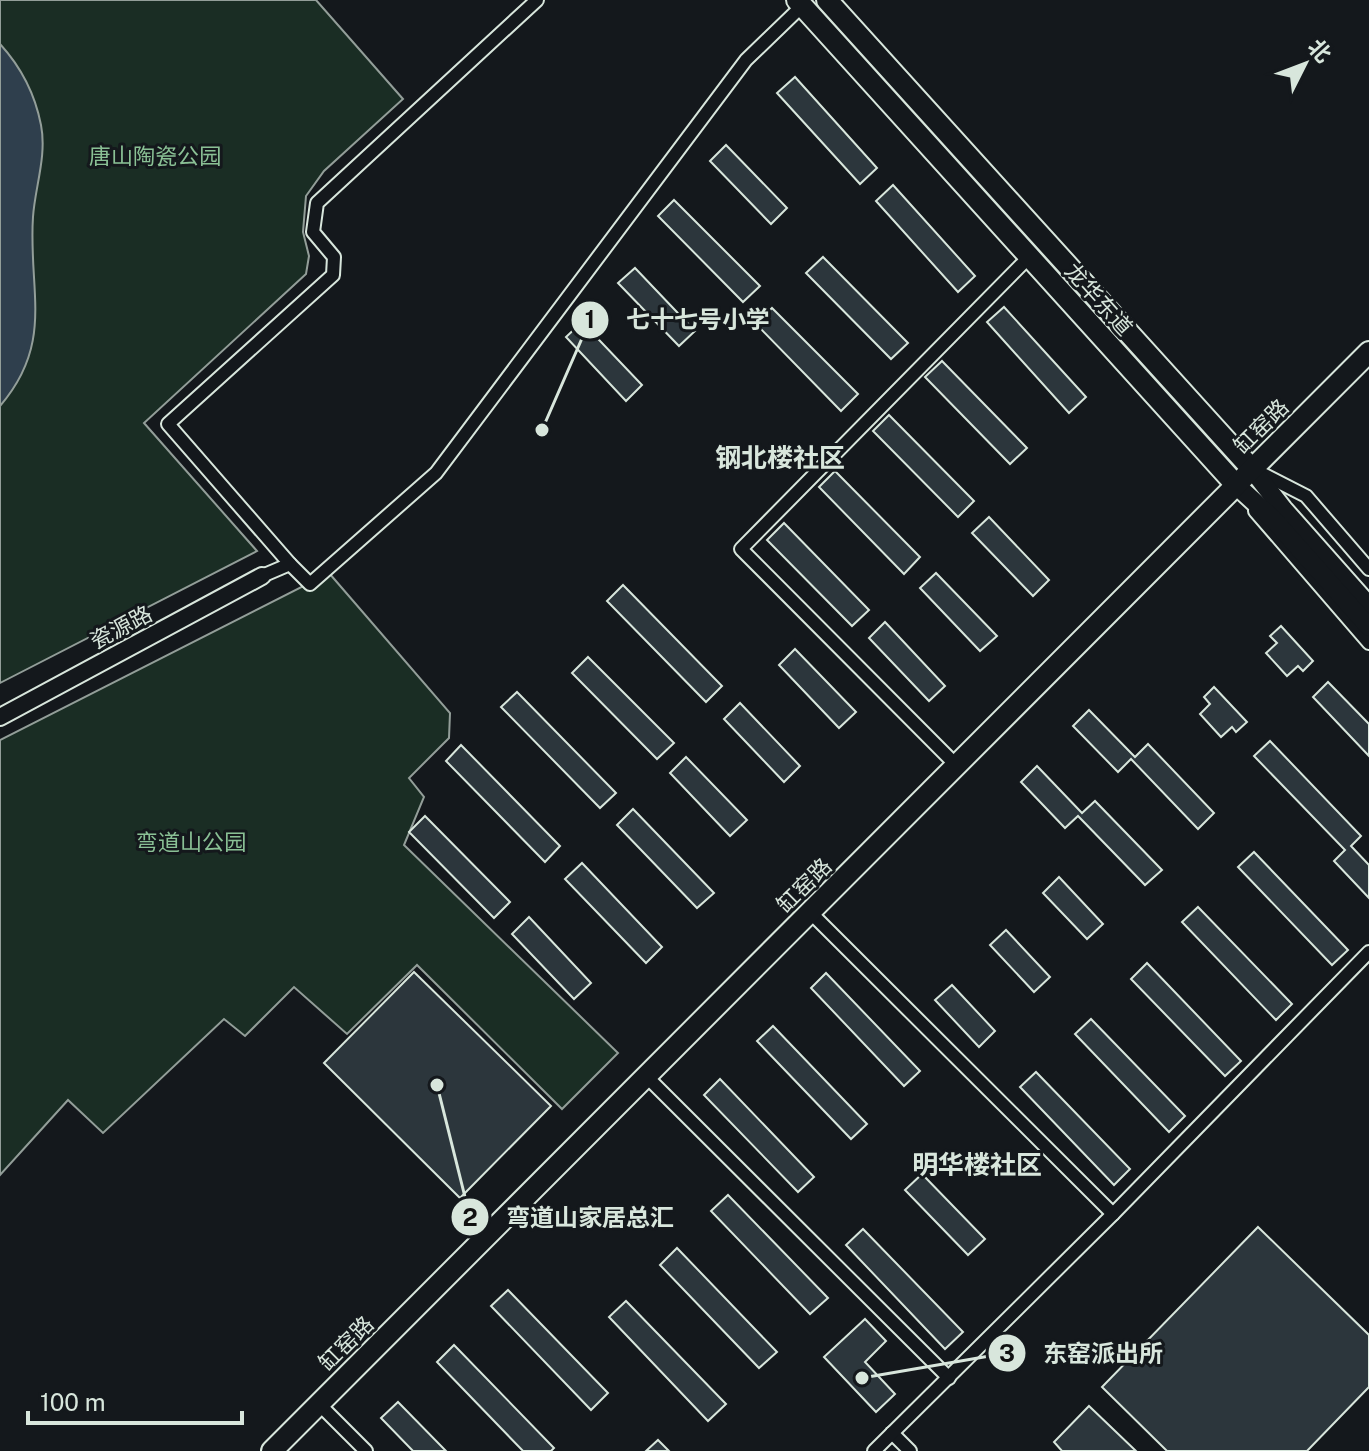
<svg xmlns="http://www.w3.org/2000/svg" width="1369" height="1451" font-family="'Public Sans','Noto Sans SC',sans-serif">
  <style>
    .green { fill: #1a2d24; stroke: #939e99; stroke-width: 2 }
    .water { fill: #2f3f4d; stroke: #939e99; stroke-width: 2 }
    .building { fill: #2c363c; stroke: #d8e6dc; stroke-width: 2 }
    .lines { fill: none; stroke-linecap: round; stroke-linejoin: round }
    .minor-casing { stroke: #d8e6dc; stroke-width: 16 }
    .tertiary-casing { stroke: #d8e6dc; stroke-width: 20 }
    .secondary-casing { stroke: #d8e6dc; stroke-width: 22 }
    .primary-casing { stroke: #d8e6dc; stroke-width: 24 }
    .minor { stroke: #14181c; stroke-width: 12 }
    .tertiary { stroke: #14181c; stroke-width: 16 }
    .secondary { stroke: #14181c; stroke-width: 18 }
    .primary { stroke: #14181c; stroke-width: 20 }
    .labels { text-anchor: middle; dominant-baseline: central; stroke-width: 6; stroke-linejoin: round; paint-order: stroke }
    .park-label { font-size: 22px; fill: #8ac095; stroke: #14181c }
    .street-label { font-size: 22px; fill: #d8e6dc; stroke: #14181c }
    .quarter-label { font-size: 26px; font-weight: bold; fill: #d8e6dc; stroke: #14181c }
    .leader { fill: none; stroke: #d8e6dc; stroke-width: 3 }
    .callout-dot { fill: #d8e6dc; stroke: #14181c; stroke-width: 3 }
    .mark-label { font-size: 24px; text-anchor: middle; font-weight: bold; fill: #111 }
    .callout-label { font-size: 24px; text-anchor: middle; font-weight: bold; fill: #d8e6dc; stroke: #14181c; stroke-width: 6; stroke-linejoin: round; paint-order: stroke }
  </style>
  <rect width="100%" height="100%" fill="#14181c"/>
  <g class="green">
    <polygon points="0,0 316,0 403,99 324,171 306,196 303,232 309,256 306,274 144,423 257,551 0,683"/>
    <polygon points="329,573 450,713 449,738 409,778 424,797 404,845 618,1053 562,1109 417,965 347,1034 294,987 245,1036 224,1019 103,1133 68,1100 0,1175 0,740"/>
  </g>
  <path class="water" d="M 0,44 C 21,67 35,94 41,125 C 47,156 35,187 33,217 C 28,290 55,342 0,406 Z"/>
  <g class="building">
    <polygon points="795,77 877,168 860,184 777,93"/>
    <polygon points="726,145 787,208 771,224 710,161"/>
    <polygon points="893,185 975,276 958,292 876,201"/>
    <polygon points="674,200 760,286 743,302 658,216"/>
    <polygon points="823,257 908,343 891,359 806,273"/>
    <polygon points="635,268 695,331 679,346 618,283"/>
    <polygon points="1004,307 1086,397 1069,413 987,322"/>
    <polygon points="772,308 858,394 841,411 756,324"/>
    <polygon points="582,322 642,385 626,401 566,337"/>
    <polygon points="942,361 1027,448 1010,464 925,377"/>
    <polygon points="889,415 974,501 958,517 873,431"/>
    <polygon points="835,471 920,557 904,574 819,487"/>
    <polygon points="989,517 1049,580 1033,596 972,533"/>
    <polygon points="784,523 869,610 852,626 767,540"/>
    <polygon points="936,573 997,636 980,651 920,588"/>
    <polygon points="623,585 722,686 706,702 607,601"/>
    <polygon points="885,622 945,686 929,701 869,638"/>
    <polygon points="1281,626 1313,661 1303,671 1298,666 1287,676 1266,653 1277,643 1270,636"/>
    <polygon points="795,649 856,712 839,728 779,665"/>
    <polygon points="588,657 674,743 657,759 572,673"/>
    <polygon points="1328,682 1369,724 1369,756 1313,697"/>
    <polygon points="1214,687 1247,722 1236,732 1232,727 1221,737 1200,714 1210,704 1204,697"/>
    <polygon points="517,692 616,793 600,808 501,707"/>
    <polygon points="740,703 800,766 784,782 724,719"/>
    <polygon points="1089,710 1135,757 1148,744 1214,813 1198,829 1131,759 1118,772 1073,726"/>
    <polygon points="1270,741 1361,836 1351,846 1369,865 1369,898 1334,861 1345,850 1254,756"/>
    <polygon points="461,745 560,846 545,862 446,761"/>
    <polygon points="686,757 747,820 730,836 670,773"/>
    <polygon points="1037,766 1082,813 1095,801 1162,870 1145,885 1078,816 1065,828 1021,782"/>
    <polygon points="633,809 714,893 697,908 617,825"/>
    <polygon points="425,816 510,902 494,918 409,832"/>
    <polygon points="1254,852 1348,950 1332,965 1238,867"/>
    <polygon points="582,863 662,947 646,963 565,879"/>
    <polygon points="1059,877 1103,924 1087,939 1043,893"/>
    <polygon points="1198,907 1292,1004 1276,1020 1182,922"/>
    <polygon points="529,917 591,983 574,999 512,934"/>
    <polygon points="1006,930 1050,977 1034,992 990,945"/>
    <polygon points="1147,963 1241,1061 1225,1076 1131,979"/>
    <polygon points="414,972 551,1106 460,1198 324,1063"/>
    <polygon points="826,973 920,1071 904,1086 811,988"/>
    <polygon points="952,985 995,1031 979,1047 935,1000"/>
    <polygon points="1091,1019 1185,1116 1169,1132 1075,1034"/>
    <polygon points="773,1026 867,1124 851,1139 757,1041"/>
    <polygon points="1036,1072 1130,1169 1114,1185 1020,1087"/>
    <polygon points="720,1079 814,1177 798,1192 704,1095"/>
    <polygon points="922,1174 985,1239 968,1255 905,1190"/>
    <polygon points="728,1195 828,1298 810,1314 711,1211"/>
    <polygon points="1258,1227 1369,1335 1369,1387 1307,1451 1167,1451 1102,1387"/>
    <polygon points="863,1229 963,1332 945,1349 846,1245"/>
    <polygon points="677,1248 777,1352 759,1368 660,1265"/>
    <polygon points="508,1290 608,1393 591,1410 491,1306"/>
    <polygon points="626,1301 726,1404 708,1421 609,1317"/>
    <polygon points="865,1319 886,1341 865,1362 895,1394 876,1412 824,1357"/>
    <polygon points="454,1345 554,1448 551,1451 523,1451 437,1362"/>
    <polygon points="398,1402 446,1451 413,1451 381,1418"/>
    <polygon points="1089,1406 1136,1451 1062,1451 1054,1442"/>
    <polygon points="658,1440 669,1451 646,1451"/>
  </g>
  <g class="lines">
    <defs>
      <g id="minor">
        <polyline points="1259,472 1306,496 1369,569"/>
        <polyline points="1255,511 1369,643"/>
        <polyline points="290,564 310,584 436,473 746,60 802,6"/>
        <polyline points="262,576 290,564 168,424 333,275 334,257 313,232 317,203 537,0"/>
        <polyline points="957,766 741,549 1029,257"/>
        <polyline points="811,913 1113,1214"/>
        <polyline points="647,1077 949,1378"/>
        <polyline points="319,1404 366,1451"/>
        <polyline points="892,1433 910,1451"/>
        <polyline points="874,1451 1113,1214 1369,952"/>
      </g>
      <polyline id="tertiary" points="0,717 262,576"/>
      <g id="secondary">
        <polyline points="1252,469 1283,509 1369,606"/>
        <polyline points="1236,485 1273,519 1369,627"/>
      </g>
      <g id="primary">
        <polyline points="797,0 1236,485"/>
        <polyline points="827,0 1252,469"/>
        <polyline points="272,1451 1369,352"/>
      </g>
    </defs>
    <use href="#minor" class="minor-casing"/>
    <use href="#tertiary" class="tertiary-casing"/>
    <use href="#secondary" class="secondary-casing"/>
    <use href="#primary" class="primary-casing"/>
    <use href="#minor" class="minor"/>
    <use href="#tertiary" class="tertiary"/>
    <use href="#secondary" class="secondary"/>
    <use href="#primary" class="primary"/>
  </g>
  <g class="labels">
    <g class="park-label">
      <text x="155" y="156">唐山陶瓷公园</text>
      <text x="191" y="842">弯道山公园</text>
    </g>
    <g class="street-label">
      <text transform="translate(1099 299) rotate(48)">龙华东道</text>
      <text transform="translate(1261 426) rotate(-45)">缸窑路</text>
      <text transform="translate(121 627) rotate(-28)">瓷源路</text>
      <text transform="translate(804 885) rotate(-45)">缸窑路</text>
      <text transform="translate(346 1343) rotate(-45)">缸窑路</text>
    </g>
    <g class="quarter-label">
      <text x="780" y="457">钢北楼社区</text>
      <text x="977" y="1164">明华楼社区</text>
    </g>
  </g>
  <path class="leader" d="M542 430L590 320M437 1085L470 1217M862 1378L1007 1353"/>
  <g class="callout-dot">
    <circle cx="542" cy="430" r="8"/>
    <circle cx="437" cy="1085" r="8"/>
    <circle cx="862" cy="1378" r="8"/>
    <circle cx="590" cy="320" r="20"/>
    <circle cx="470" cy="1217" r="20"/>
    <circle cx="1007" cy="1353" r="20"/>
  </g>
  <g class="mark-label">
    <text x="590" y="328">1</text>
    <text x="470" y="1226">2</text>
    <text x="1007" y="1362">3</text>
  </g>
  <g class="callout-label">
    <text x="698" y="328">七十七号小学</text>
    <text x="590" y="1226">弯道山家居总汇</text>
    <text x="1103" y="1362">东窑派出所</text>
  </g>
  <g transform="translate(1305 64) rotate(48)" stroke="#14181c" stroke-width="6" paint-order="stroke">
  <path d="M0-6L14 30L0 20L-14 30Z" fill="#d8e6dc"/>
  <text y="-12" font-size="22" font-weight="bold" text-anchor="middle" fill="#d8e6dc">北</text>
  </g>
  <path d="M28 1411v12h214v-12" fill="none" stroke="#d8e6dc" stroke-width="4"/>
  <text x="40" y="1411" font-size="24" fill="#d8e6dc" stroke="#14181c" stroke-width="6" paint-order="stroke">100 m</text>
</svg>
